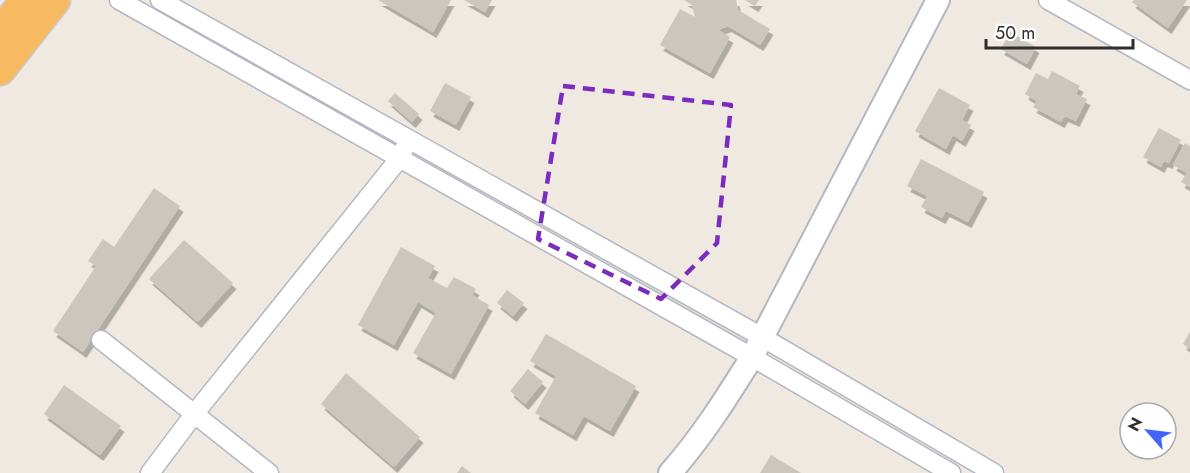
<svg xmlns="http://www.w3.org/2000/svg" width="1190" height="473" font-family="Jost,sans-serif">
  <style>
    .building { fill: #cbc7bf; filter: url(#shadow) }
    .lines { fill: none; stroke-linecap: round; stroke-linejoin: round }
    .minor-casing { stroke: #b4b7c1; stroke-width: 21 }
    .tertiary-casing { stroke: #b4b7c1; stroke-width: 26 }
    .trunk-casing { stroke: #c9c9c9; stroke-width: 33 }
    .minor { stroke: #fff; stroke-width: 18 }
    .tertiary { stroke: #fff; stroke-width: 22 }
    .trunk { stroke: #f8ba60; stroke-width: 30 }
    .marked { fill: none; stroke: #7b2cbf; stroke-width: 4.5; stroke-dasharray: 12 8; stroke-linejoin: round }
  </style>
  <defs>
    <filter id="shadow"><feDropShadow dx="3.5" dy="6" stdDeviation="0" flood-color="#0004"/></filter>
  </defs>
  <rect width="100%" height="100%" fill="#efe9e1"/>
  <g class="building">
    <polygon points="378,0 451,0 433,32"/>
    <polygon points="464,0 492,0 485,12"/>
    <polygon points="684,0 736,0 738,10 770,29 760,45 728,26 718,30 730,37 710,73 660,45 680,9 695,17 692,5"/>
    <polygon points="745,0 759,0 755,6"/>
    <polygon points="1134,0 1187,0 1168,28 1132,2"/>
    <polygon points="1010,32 1036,47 1027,64 1001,49"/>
    <polygon points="1052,71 1080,86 1076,94 1087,99 1076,121 1065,116 1061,122 1033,107 1037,101 1025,94 1036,73 1048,79"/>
    <polygon points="445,83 471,97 456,125 430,111"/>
    <polygon points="939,88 970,105 962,120 971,125 962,141 953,135 946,149 915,131"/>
    <polygon points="395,93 419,114 412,122 388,101"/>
    <polygon points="1159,128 1181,140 1169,163 1164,161 1161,167 1143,157"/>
    <polygon points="1185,143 1190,146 1190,187 1181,182 1187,173 1173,165"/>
    <polygon points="921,159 984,192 968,222 946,211 942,218 921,207 927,196 907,186"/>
    <polygon points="154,188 180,206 83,352 53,331 96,266 88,261 103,239 114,247"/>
    <polygon points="184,240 233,283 198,322 149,279"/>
    <polygon points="401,247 435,266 428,278 447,288 454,277 476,289 472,295 489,305 451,374 413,353 436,313 418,302 394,345 358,325"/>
    <polygon points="507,290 524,303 513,316 497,303"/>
    <polygon points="1190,332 1190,349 1183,344"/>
    <polygon points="546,334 636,386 610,431 584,416 573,435 535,413 556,376 530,361"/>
    <polygon points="528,369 543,382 525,404 510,391"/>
    <polygon points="346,373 420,437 394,467 321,404"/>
    <polygon points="64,385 121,426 100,455 44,414"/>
    <polygon points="771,455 801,473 760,473"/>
    <polygon points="462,466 471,473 457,473"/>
  </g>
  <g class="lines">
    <defs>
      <g id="minor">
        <polyline points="119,0 752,357 951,473"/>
        <polyline points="160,0 762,337 994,473"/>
        <polyline points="1048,0 1190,80"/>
        <polyline points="101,340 269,473"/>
        <polyline points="150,473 195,413 399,159 404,149"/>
      </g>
      <path id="tertiary" d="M 670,473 C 702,437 727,397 752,357 L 938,0"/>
      <g id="trunk">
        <polyline points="0,33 26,0"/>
        <polyline points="0,70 55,0"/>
      </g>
    </defs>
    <use href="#minor" class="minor-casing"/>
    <use href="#tertiary" class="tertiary-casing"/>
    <use href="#trunk" class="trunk-casing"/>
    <use href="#minor" class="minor"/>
    <use href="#tertiary" class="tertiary"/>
    <use href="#trunk" class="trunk"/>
  </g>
  <path class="marked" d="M 563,86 L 731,105 L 717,243 L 661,299 L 538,239 Z"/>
  <g transform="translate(1148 431) rotate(298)"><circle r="28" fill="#ffffff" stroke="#ababab" stroke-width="1.5"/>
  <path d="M0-4.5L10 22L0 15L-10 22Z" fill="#4264fb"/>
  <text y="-9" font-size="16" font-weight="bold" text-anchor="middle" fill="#2e2e2e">N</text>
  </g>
  <path d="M986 39v9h147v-9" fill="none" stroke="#2e2e2e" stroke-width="3"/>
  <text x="995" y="39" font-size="18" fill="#2e2e2e" stroke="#ffffff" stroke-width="4.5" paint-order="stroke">50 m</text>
</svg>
